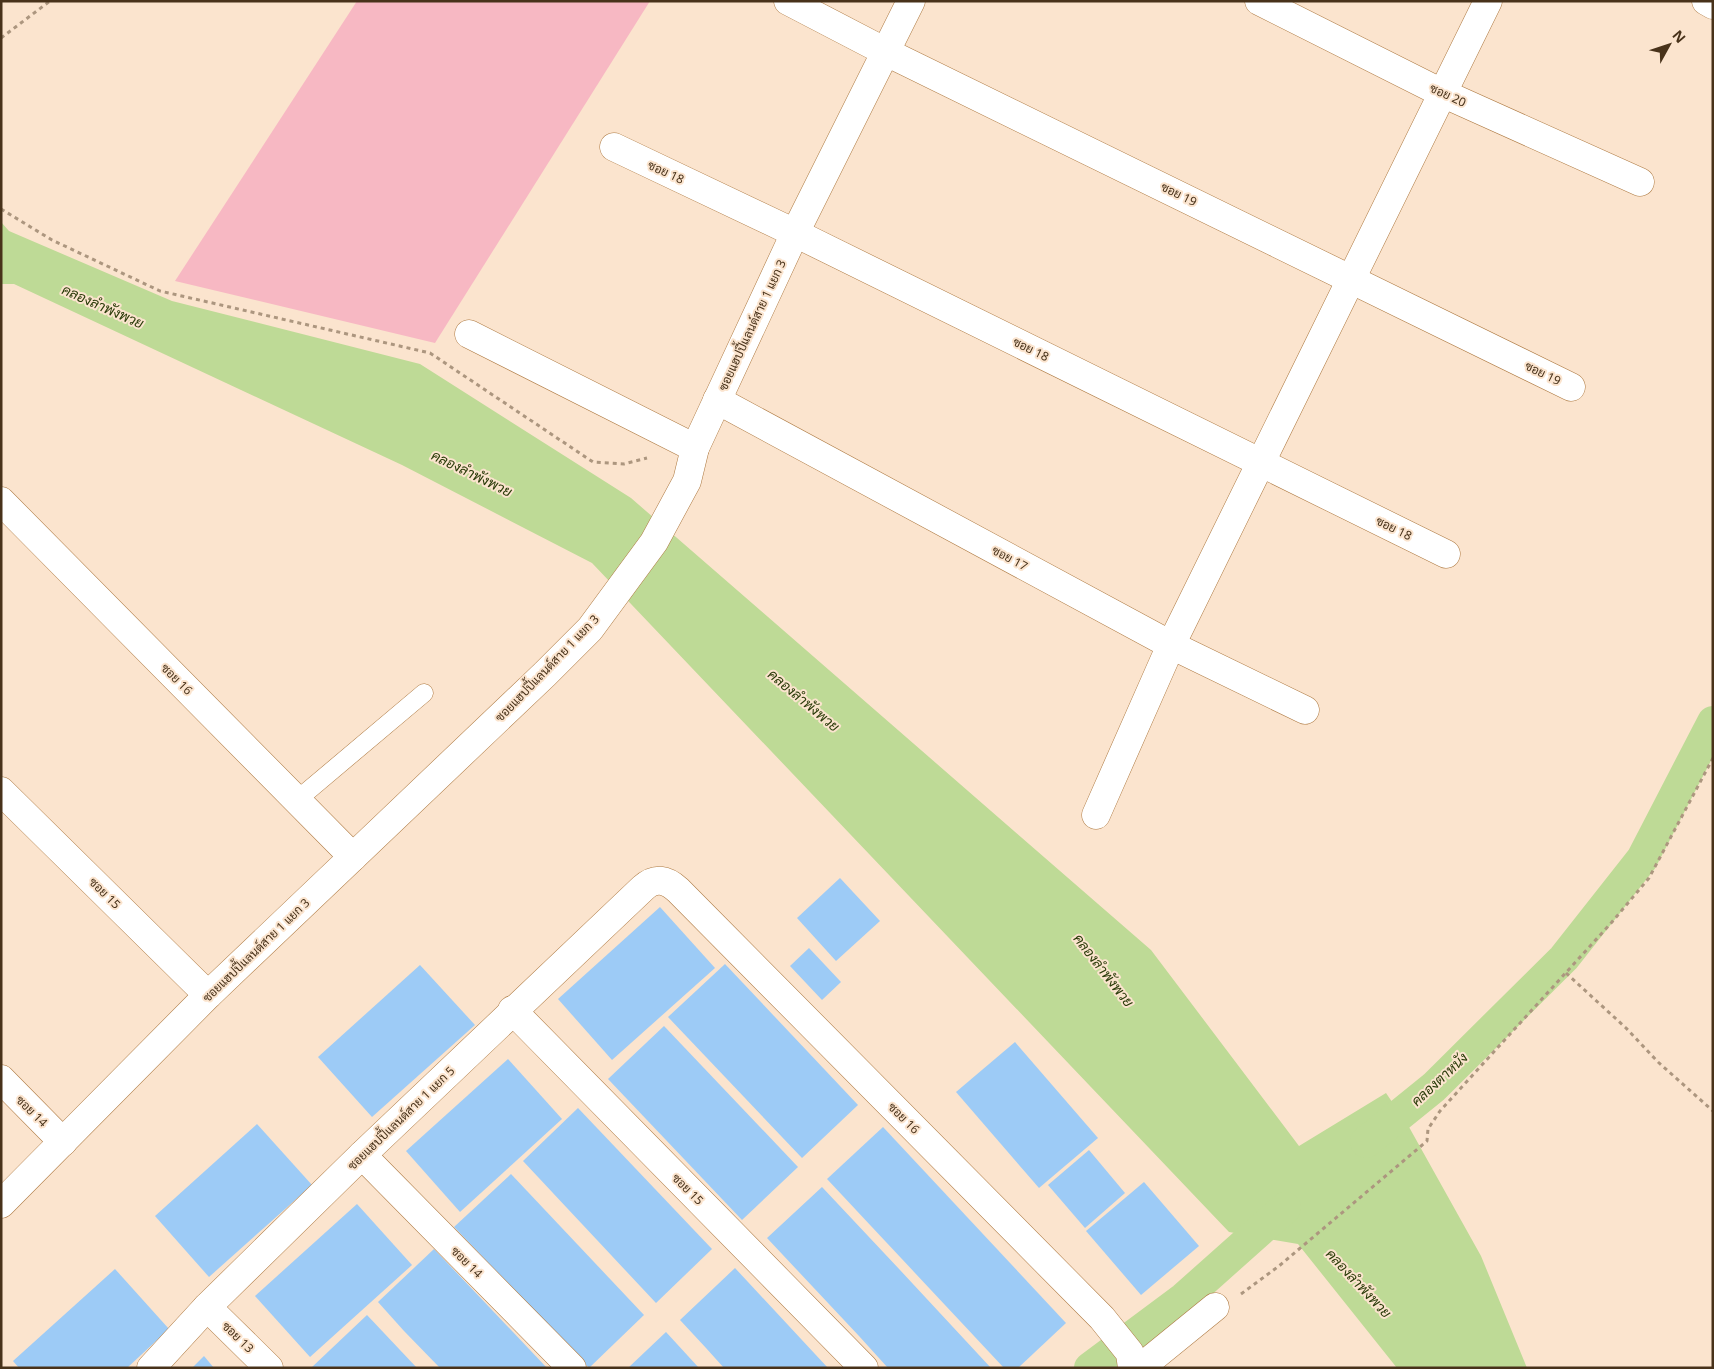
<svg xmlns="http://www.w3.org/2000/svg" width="1714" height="1369" font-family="'Noto Sans',Sarabun,sans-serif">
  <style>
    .green { fill: #f7b8c3 }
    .water { fill: #beda96 }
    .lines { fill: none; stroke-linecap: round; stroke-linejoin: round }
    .canal { stroke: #beda96; stroke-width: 32 }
    .building { fill: #9dcbf6 }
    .lane-casing { stroke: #ae7a42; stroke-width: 19 }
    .street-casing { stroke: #ae7a42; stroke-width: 29 }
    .path { stroke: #ac967f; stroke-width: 3; stroke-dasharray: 4 4; stroke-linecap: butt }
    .lane { stroke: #fff; stroke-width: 18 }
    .street { stroke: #fff; stroke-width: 28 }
    .labels { text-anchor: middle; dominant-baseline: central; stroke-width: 4; stroke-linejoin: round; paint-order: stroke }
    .street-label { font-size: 12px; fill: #48321a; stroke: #fbe4ce }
    .water-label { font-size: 14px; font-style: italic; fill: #2a3b09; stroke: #fbe4ce }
  </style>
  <rect width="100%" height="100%" fill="#fbe4ce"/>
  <polygon class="green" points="357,1 650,1 435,343 175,281"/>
  <polygon class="water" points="1,222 9,231 172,301 420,364 631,498 1151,950 1299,1146 1386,1093 1409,1127 1481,1256 1527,1368 1397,1368 1298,1244 1229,1232 592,563 402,465 14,284 1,284"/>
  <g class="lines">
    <g class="canal">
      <polyline points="1366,1142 1434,1087 1564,958 1642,859 1713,722"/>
      <polyline points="1090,1368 1184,1298 1285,1208"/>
    </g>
  </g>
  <g class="building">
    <polygon points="840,878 880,921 836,961 797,918"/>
    <polygon points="660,907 715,968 612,1060 558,999"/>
    <polygon points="809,948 841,982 822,1000 790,966"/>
    <polygon points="725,964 858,1105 802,1158 668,1017"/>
    <polygon points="420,965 475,1025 372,1117 318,1057"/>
    <polygon points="664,1026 798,1167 742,1220 608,1079"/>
    <polygon points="1015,1042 1098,1138 1039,1188 956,1092"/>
    <polygon points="508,1059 562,1119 460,1212 406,1151"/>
    <polygon points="578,1108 712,1249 656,1303 523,1161"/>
    <polygon points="257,1124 312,1185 209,1277 155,1216"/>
    <polygon points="883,1127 1066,1323 1018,1368 1004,1368 827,1179"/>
    <polygon points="1089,1150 1125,1193 1085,1228 1048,1185"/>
    <polygon points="511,1174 644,1315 589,1368 454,1227"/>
    <polygon points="1144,1182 1199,1246 1141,1295 1086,1231"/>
    <polygon points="822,1187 900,1270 991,1368 888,1368 859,1336 767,1238"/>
    <polygon points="357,1204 412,1265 310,1357 255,1296"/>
    <polygon points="434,1249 474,1291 547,1368 440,1368 404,1331 378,1302"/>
    <polygon points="735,1268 748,1282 828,1368 724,1368 706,1348 680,1320"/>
    <polygon points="115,1269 169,1329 127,1368 19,1368 13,1361"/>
    <polygon points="367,1315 417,1368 311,1368"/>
    <polygon points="666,1332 699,1368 628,1368"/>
    <polygon points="204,1356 214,1368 192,1368"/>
  </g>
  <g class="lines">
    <defs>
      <polyline id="lane" points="297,800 424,693"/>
      <g id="street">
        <polyline points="788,1 886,52 1571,387"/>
        <polyline points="1259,1 1442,93 1640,182"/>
        <polyline points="1706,1 1713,5"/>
        <polyline points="614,147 795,233 1446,554"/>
        <polyline points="469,334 695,448"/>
        <polyline points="717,400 1171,645 1305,710"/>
        <polyline points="1,501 353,857"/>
        <polyline points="1,791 208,995"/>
        <polyline points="1096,815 1171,645 1488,1"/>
        <polyline points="512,1010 864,1368"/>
        <polyline points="1,1079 63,1142"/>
        <polyline points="362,1155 572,1368"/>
        <polyline points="1,1204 208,995 545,674 590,629 654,542 687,481 695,448 795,233 911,1"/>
        <polyline points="207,1307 269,1368"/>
        <path d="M 151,1368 L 207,1307 L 362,1155 L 643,888 C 655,877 666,879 678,890 L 1102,1318 L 1130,1353 L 1132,1368"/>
        <polyline points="1140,1368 1215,1307"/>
      </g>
    </defs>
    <use href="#lane" class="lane-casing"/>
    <use href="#street" class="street-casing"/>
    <g class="path">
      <polyline points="1,38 50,1"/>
      <polyline points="1,209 52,240 160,291 430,353 593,462 624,464 647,458"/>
      <polyline points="1566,973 1626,1028 1658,1062 1713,1111"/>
      <polyline points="1241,1294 1279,1266 1427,1141 1428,1129 1440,1111 1612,922 1649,878 1713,758"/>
    </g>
    <use href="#lane" class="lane"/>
    <use href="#street" class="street"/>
  </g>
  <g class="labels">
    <g class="street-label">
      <text transform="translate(1448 95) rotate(25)">ซอย 20</text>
      <text transform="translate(666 172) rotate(25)">ซอย 18</text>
      <text transform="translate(1179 194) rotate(26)">ซอย 19</text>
      <text transform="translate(752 325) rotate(-65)">ซอยแฮปปี้แลนด์สาย 1 แยก 3</text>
      <text transform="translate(1031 349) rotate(26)">ซอย 18</text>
      <text transform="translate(1543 373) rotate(26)">ซอย 19</text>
      <text transform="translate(1394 528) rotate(26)">ซอย 18</text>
      <text transform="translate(1010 558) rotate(28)">ซอย 17</text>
      <text transform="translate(547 668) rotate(-46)">ซอยแฮปปี้แลนด์สาย 1 แยก 3</text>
      <text transform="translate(177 679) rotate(45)">ซอย 16</text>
      <text transform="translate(105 893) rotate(45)">ซอย 15</text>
      <text transform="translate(256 950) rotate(-44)">ซอยแฮปปี้แลนด์สาย 1 แยก 3</text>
      <text transform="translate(32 1111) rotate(45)">ซอย 14</text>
      <text transform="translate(401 1118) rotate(-44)">ซอยแฮปปี้แลนด์สาย 1 แยก 5</text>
      <text transform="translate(904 1118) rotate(45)">ซอย 16</text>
      <text transform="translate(688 1189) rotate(45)">ซอย 15</text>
      <text transform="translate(467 1262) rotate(45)">ซอย 14</text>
      <text transform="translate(238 1337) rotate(44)">ซอย 13</text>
    </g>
    <g class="water-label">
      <text transform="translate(103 306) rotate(24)">คลองลำพังพวย</text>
      <text transform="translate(472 473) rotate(26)">คลองลำพังพวย</text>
      <text transform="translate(804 700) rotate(40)">คลองลำพังพวย</text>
      <text transform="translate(1104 970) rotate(52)">คลองลำพังพวย</text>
      <text transform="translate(1439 1079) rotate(-43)">คลองตาหนัง</text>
      <text transform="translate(1359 1283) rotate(47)">คลองลำพังพวย</text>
    </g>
  </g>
  <rect width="1714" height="1369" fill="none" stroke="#48321a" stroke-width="5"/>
  <g transform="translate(1669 45) rotate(50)" stroke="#fbe4ce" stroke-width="4" paint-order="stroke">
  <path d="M0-4L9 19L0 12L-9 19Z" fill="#48321a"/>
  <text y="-8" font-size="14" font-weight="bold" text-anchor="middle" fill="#48321a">N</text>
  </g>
</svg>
